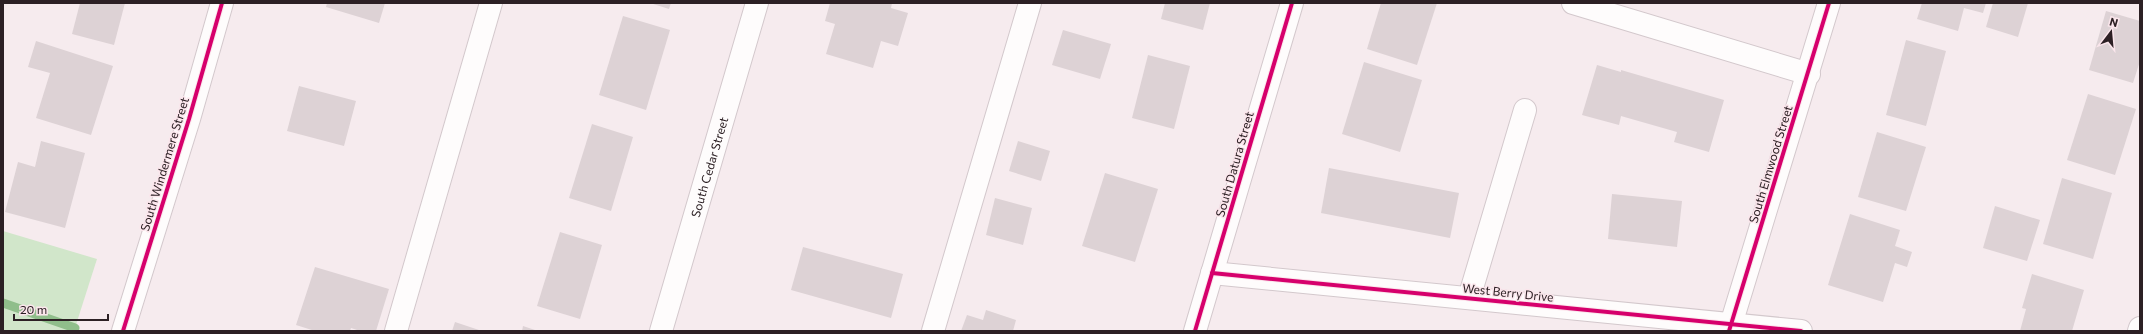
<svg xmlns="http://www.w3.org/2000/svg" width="2143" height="334" font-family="Commissioner,sans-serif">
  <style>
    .green { fill: #d1e6ca }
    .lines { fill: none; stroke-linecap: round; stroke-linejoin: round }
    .stream { stroke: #90be8b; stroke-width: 9 }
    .building { fill: #ddd2d5 }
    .minor-casing { stroke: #d3c8cc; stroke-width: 24 }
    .minor { stroke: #fefcfc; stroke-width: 22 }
    .cycleway-casing { stroke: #fbe6ec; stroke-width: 6 }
    .cycleway { stroke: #d6006c; stroke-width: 4 }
    .labels { text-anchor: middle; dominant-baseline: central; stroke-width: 3; stroke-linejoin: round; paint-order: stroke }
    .street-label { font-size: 12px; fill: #2c2024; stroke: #fbe6ec }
  </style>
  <rect width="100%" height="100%" fill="#f6ebee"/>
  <polygon class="green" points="3,231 97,259 74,331 3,331"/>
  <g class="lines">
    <polyline class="stream" points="3,303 75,328"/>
  </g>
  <g class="building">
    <polygon points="80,3 125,3 114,45 72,34"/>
    <polygon points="327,3 385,3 379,23 326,7"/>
    <polygon points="650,3 671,3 669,9"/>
    <polygon points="830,3 892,3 891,8 908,13 898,46 881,41 873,68 826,54 835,24 825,21"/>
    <polygon points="1165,3 1210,3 1203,30 1161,19"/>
    <polygon points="1381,3 1437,3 1417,65 1367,49"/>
    <polygon points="1922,3 1986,3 1983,13 1964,8 1958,31 1917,19"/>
    <polygon points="1993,3 2028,3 2018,37 1986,27"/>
    <polygon points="2106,11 2140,21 2140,61 2133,83 2089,70"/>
    <polygon points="623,16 670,30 646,110 599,95"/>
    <polygon points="1063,30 1111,44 1100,79 1052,65"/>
    <polygon points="1906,40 1946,51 1926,126 1886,115"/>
    <polygon points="36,41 113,66 91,135 36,118 50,73 28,67"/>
    <polygon points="1148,55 1190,66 1174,129 1132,118"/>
    <polygon points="1364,62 1422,80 1400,152 1342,134"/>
    <polygon points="1597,65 1621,72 1621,70 1724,100 1709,152 1674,142 1677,132 1621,116 1619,125 1582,115"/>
    <polygon points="299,86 356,101 344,146 287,131"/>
    <polygon points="2088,94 2136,109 2115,175 2067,160"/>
    <polygon points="592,124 633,137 611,211 569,198"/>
    <polygon points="1877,132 1926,147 1906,211 1858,197"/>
    <polygon points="41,141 85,153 65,228 5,212 18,162 35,167"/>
    <polygon points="1018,141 1050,151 1041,181 1009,171"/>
    <polygon points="1329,168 1459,193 1450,238 1321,213"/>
    <polygon points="1105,173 1158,189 1135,262 1082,246"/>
    <polygon points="2062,178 2112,193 2093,259 2043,244"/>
    <polygon points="1612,194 1682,201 1677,247 1608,239"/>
    <polygon points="995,198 1032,208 1023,245 986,235"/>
    <polygon points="1995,206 2040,220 2027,261 1983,248"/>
    <polygon points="1850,214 1900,230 1895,246 1912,252 1907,267 1895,263 1883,302 1828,285"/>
    <polygon points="560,232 602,245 580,319 537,306"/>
    <polygon points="803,247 903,274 891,318 791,290"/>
    <polygon points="315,267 389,289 376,331 360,331 351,328 350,331 315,331 296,325"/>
    <polygon points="2032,274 2084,290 2072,331 2020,331 2026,309 2022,308"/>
    <polygon points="986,310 1016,320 1013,331 961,331 967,315 983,320"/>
    <polygon points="455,322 482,331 452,331"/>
    <polygon points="523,326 538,331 522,331"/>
  </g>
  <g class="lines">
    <defs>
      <g id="minor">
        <polyline points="1573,3 1809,74"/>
        <polyline points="1212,273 1801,331"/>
        <polyline points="1469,298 1525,110"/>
        <polyline points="123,331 189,119 222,3"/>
        <polyline points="396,331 491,3"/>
        <path id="s1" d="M 661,331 L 757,3"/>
        <polyline points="933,331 1030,3"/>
        <polyline points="1195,331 1292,3"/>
        <polyline points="1729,331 1829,3"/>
        <polyline points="2139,331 2140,328"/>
      </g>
    </defs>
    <use href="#minor" class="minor-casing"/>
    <use href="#minor" class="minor"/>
    <defs>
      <g id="cycleway">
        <polyline points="1212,273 1801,331"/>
        <polyline points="123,331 189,119 222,3"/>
        <polyline points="1195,331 1292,3"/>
        <polyline points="1729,331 1829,3"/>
      </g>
    </defs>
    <use href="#cycleway" class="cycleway-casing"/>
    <use href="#cycleway" class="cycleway"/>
  </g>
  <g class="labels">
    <g class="street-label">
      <text transform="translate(164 164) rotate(-73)">South Windermere Street</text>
      <text transform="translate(1234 164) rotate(-74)">South Datura Street</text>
      <text transform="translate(1770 164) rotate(-73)">South Elmwood Street</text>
      <text stroke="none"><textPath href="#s1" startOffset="171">South Cedar Street</textPath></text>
      <text transform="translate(1508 292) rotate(6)">West Berry Drive</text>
    </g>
  </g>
  <rect width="2143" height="334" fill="none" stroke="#2c2024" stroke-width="8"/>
  <g transform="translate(2111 32) rotate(16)" stroke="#fbe6ec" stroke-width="3" paint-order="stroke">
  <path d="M0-3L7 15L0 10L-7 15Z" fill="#2c2024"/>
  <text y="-6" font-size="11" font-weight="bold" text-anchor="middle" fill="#2c2024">N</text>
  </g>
  <path d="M14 314v6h94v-6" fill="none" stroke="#2c2024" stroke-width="2"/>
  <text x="20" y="314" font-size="12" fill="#2c2024" stroke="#fbe6ec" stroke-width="3" paint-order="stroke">20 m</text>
</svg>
